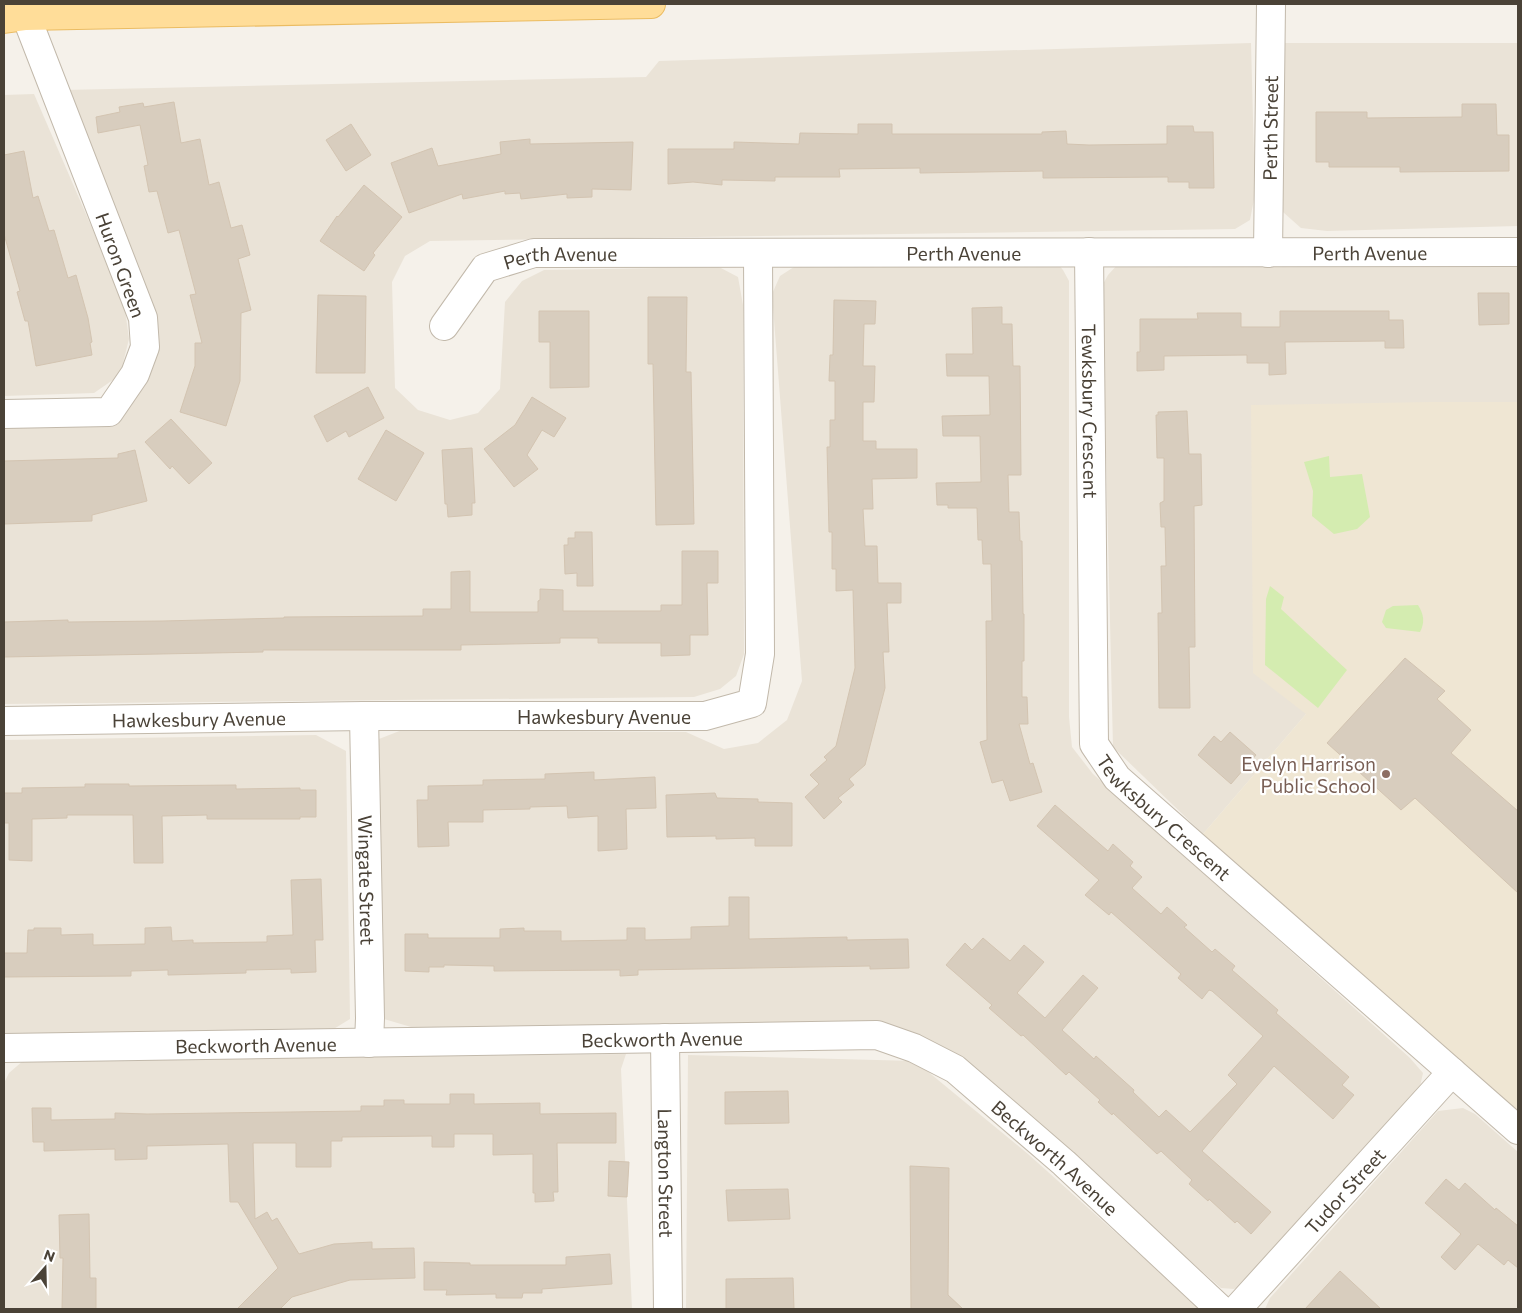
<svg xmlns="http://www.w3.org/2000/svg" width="1522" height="1313" font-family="Commissioner,sans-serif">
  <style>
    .residential { fill: #eae3d7 }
    .education { fill: #efe6d3 }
    .green { fill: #d4ecb0 }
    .building { fill: #d8cdbe; stroke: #d3c4b1 }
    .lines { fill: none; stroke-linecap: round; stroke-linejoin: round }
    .minor-casing { stroke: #c2b9ab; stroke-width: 30 }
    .major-casing { stroke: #ebbc62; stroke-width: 30 }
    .minor { stroke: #fff; stroke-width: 28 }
    .major { stroke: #fd9; stroke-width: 28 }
    .education-dot { fill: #8d6e63; stroke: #fff; stroke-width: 2 }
    .labels { text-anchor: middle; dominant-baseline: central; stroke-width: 4.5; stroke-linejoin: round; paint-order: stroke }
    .street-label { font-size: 19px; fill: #4a4237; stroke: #fff }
    .education-label { font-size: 19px; fill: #785e54; stroke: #fff; text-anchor: end }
  </style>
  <rect width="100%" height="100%" fill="#f5f1ea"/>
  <g class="residential">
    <polygon points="1251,43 1255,194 1250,220 1235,229 430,241 405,256 392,282 395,388 418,410 450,420 478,413 500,389 505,302 522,281 544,270 719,267 738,277 743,305 744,654 736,676 720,689 694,697 4,704 4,423 103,420 134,401 153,366 157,337 152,301 64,90 646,77 659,61"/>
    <polygon points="1282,43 1518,43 1518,226 1327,231 1301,228 1283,212"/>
    <polygon points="34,94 124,302 129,339 120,375 94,393 4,396 4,95"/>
    <polygon points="1518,254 1518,402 1432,402 1306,714 1203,834 1113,747 1102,286 1108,275 1119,263"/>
    <polygon points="1057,263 1063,270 1069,281 1069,717 1072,747 1093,774 1410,1058 1423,1073 1419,1091 1248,1281 1234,1289 1221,1288 987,1082 913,1034 428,1032 384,1019 379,1006 379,739 402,730 686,732 724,749 758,743 787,720 802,681 772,294 780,276 797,265"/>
    <polygon points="316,735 346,751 350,1019 332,1030 4,1034 4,740"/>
    <polygon points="626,1054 621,1069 632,1309 4,1309 4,1083 9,1073 24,1060"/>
    <polygon points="688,1055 915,1061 1028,1154 1201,1309 686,1309"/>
    <polygon points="1463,1108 1475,1114 1518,1152 1518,1309 1265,1309 1270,1298 1438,1111"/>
  </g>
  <polygon class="education" points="1432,402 1518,402 1518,1112 1203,834 1306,714 1253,673 1251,405"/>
  <g class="green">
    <polygon points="1329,456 1330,477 1362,474 1370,517 1357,529 1334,534 1312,516 1313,491 1304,462"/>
    <polygon points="1270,586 1284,597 1281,609 1347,670 1318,708 1265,665 1266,599"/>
    <path d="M 1418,605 C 1424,615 1425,622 1420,632 L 1386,628 L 1382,622 L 1386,610 L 1393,606 Z"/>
  </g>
  <g class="building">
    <polygon points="174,102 181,143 200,139 209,185 219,182 231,228 242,225 250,255 238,259 251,310 241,313 240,381 226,426 180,412 195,366 195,343 202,343 190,295 196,294 179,230 168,233 157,191 149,192 144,166 148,165 140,125 98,133 96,117 120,112 119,107 143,103 144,107"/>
    <polygon points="1462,104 1496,104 1497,135 1509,135 1509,171 1400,172 1400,167 1329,167 1329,162 1316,162 1316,112 1367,112 1367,118 1462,117"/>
    <polygon points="351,124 371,155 346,171 326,140"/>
    <polygon points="858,124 892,124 892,134 1042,134 1042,132 1066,131 1067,144 1089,145 1167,144 1167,126 1193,126 1194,132 1213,132 1214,188 1189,188 1189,182 1168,182 1168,177 1043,178 1043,171 920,173 920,168 839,169 840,177 775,177 775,181 722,180 722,185 693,182 668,184 668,149 734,149 734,142 799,144 800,133 858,134"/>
    <polygon points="530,139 530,144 633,142 631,190 592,189 592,197 567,198 567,194 521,199 520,193 505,194 505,191 463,199 462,194 409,213 391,163 432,148 438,166 501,154 500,142"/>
    <polygon points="24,151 33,198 38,196 49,231 54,230 68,278 76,275 88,318 92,342 90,343 92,355 36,366 28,321 25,321 17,292 20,291 4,234 4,155"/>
    <polygon points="364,185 402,217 373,253 375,255 364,271 320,241 337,216 338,217"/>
    <polygon points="1478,293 1509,293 1509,324 1479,325"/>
    <polygon points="318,295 366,296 365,373 316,373"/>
    <polygon points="648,297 687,297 686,372 691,372 694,524 656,525 653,364 648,364"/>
    <polygon points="834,300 876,301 875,324 864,324 863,366 875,366 874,402 863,402 863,441 876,441 876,449 917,449 917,478 872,479 873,509 863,509 865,546 877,546 878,583 901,583 901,603 887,603 889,652 883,652 885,688 865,765 849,779 854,785 838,798 842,802 824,819 805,797 819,784 810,775 827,760 824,757 836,746 855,668 853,590 836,591 836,569 832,569 832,532 829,532 827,447 830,447 830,420 835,420 835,381 829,381 830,355 833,355"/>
    <polygon points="1002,307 1002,324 1012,324 1013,366 1020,366 1021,475 1008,475 1009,512 1019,512 1020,541 1022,541 1023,614 1024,614 1024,661 1022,661 1022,697 1027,697 1028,724 1019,724 1030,764 1033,763 1042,792 1010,801 1003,780 992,783 980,742 987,740 986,621 992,621 991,564 983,564 982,540 978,540 977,508 948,508 948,505 937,505 936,483 981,482 980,436 943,436 942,416 990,415 989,376 947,376 946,354 973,354 972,308"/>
    <polygon points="539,311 589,311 589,387 550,388 550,342 539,342"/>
    <polygon points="1280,311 1389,311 1389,320 1403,320 1404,348 1385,348 1385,341 1285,342 1286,374 1269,375 1269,363 1247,363 1247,355 1164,356 1164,370 1137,371 1137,352 1140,352 1140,319 1198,319 1197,313 1241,313 1241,327 1280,327"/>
    <polygon points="368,387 384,418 349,437 346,431 327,442 314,416"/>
    <polygon points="532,397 566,418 554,437 542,430 527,455 538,469 514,487 484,449 515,425"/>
    <polygon points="1187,411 1189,454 1201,454 1202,505 1194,506 1195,647 1189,647 1190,708 1159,708 1158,613 1162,613 1161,566 1166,566 1165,527 1161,527 1160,503 1164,501 1164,458 1157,458 1156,415 1158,415 1158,412"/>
    <polygon points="171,419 212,463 189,484 172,466 170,469 145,442"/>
    <polygon points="386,430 424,453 396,501 358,479"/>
    <polygon points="472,448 475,503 472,503 472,515 448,517 447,504 445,504 442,450"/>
    <polygon points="135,450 147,501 92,515 92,521 4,524 4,461 118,458 118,454"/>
    <polygon points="575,532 592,532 593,586 577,586 577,573 565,574 564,545 568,545 568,538 575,538"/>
    <polygon points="682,551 718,551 718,583 707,583 708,635 690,635 690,655 661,656 661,643 598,643 598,638 560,638 560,643 461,645 461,650 263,650 263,652 4,657 4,622 68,620 68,622 162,621 284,618 284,617 423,616 423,609 451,609 451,572 470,571 470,612 538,612 538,601 540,600 540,589 563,590 563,611 661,611 661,605 682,605"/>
    <polygon points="1405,658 1445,691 1437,699 1471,730 1451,753 1518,811 1518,893 1415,798 1401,810 1327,743"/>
    <polygon points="1230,732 1256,755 1231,784 1198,755 1214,736 1221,742"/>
    <polygon points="594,772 594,780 655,777 656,808 626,809 627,849 598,851 598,816 568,818 567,806 530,807 530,809 483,810 483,822 448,822 449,846 418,847 417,800 428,800 428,786 483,785 483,780 545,779 545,774"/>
    <polygon points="85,784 129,784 129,786 236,785 236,789 300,788 300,790 316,790 316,817 300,817 300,819 207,819 207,815 162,816 163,863 134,863 133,815 67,815 67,818 32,819 32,861 9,860 9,823 4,823 4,793 22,793 22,788 85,787"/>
    <polygon points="715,793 717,798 758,799 758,802 792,803 792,846 755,846 755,838 716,839 716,836 667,837 666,795"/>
    <polygon points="1055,805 1108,851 1113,844 1133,862 1130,866 1142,877 1132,888 1161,914 1167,907 1187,925 1184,927 1212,952 1215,949 1235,966 1232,970 1278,1010 1276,1013 1349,1077 1342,1085 1354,1095 1333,1119 1274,1066 1202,1151 1271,1212 1251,1234 1237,1221 1235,1223 1209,1199 1208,1201 1189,1184 1192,1180 1161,1151 1157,1154 1113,1113 1112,1115 1098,1102 1100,1100 1069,1072 1066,1075 1023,1035 1021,1036 989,1008 992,1005 946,965 965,943 972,950 983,938 1010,961 1024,945 1044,962 1017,993 1045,1018 1083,975 1098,988 1062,1030 1094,1059 1096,1056 1134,1090 1133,1092 1159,1117 1166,1110 1190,1132 1237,1084 1228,1075 1263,1036 1212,991 1209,990 1202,999 1178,978 1181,974 1111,912 1109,915 1085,895 1099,880 1037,826"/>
    <polygon points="321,879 323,940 315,940 316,972 291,973 291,969 246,970 246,973 168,975 168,970 131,971 131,976 4,977 4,953 27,953 28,930 34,930 34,928 61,928 61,935 93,934 93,945 145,944 145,928 171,927 172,941 193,940 193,943 267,942 267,936 293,935 291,880"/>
    <polygon points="729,897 749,897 749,939 847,937 847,940 908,939 909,968 870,969 870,966 638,970 638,975 620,976 620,970 494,971 494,966 444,965 444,967 429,967 429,972 405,971 405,934 428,934 428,938 500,938 500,929 524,928 524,931 561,931 561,941 627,940 627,928 645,928 645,940 691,939 691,927 729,926"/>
    <polygon points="788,1091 789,1123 725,1124 725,1092"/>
    <polygon points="450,1094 474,1094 474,1104 540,1103 540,1114 616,1113 616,1143 557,1143 558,1192 553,1192 554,1201 535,1202 535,1193 533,1193 533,1154 493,1155 493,1134 454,1134 454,1147 432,1147 432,1136 342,1137 342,1141 331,1141 331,1167 296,1167 296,1143 253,1143 255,1219 267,1212 272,1221 277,1218 299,1254 334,1244 372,1242 372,1249 414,1248 415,1278 350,1280 292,1297 280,1309 237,1309 278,1268 238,1202 230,1202 228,1144 147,1146 147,1159 115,1160 115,1149 44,1151 44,1142 33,1142 32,1108 51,1108 51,1120 115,1119 115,1113 147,1114 361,1111 361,1106 384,1106 384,1100 404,1100 404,1104 450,1104"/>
    <polygon points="609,1161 629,1162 627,1197 608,1196"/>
    <polygon points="910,1166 949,1168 948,1295 963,1309 911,1309"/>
    <polygon points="1446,1179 1459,1190 1465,1183 1495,1210 1496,1208 1518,1226 1518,1268 1508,1260 1504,1265 1478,1244 1455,1270 1441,1257 1461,1234 1425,1203"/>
    <polygon points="788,1189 790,1219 728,1221 726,1190"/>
    <polygon points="89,1214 90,1278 96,1278 96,1309 62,1309 63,1258 60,1258 59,1215"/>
    <polygon points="610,1254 612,1284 542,1289 542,1293 523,1293 522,1298 496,1298 496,1294 446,1295 447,1290 424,1290 424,1262 470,1263 470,1265 566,1265 566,1257"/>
    <polygon points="1340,1271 1381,1309 1305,1309"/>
    <polygon points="793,1278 794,1309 726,1309 726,1279"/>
  </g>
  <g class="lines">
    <defs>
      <g id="minor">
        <path id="s1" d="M 1089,252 L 1094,744 L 1117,778 L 1518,1130"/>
        <path id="s2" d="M 1268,253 L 1271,4"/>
        <path id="s3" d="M 444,326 L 485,268 L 534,253 L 1518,252"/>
        <polyline points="4,414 109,412 135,374 145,347 143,318 26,16 26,4"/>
        <path id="s4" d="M 364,716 L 370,1018 L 369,1043"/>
        <path id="s5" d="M 4,721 L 364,716 L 705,716 L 752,703 L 760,654 L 758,253"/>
        <path id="s6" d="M 665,1038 L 668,1309"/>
        <path id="s7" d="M 4,1048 L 877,1035 L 914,1048 L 955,1069 L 1064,1163 L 1220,1309"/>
        <path id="s8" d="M 1237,1309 L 1452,1072"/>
      </g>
      <polyline id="major" points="4,19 26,16 651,4"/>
    </defs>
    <use href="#minor" class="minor-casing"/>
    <use href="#major" class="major-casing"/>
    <use href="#minor" class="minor"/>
    <use href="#major" class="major"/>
  </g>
  <circle class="education-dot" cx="1386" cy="774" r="5"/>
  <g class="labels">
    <g class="street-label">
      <text stroke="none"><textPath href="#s2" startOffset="125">Perth Street</textPath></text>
      <text stroke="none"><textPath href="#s3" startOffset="552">Perth Avenue</textPath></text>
      <text stroke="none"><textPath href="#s3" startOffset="958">Perth Avenue</textPath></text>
      <text stroke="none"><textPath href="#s3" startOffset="148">Perth Avenue</textPath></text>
      <text transform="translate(121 265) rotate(70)">Huron Green</text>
      <text stroke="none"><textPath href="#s1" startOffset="159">Tewksbury Crescent</textPath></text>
      <text stroke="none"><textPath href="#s5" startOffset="600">Hawkesbury Avenue</textPath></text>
      <text stroke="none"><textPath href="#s5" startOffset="195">Hawkesbury Avenue</textPath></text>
      <text stroke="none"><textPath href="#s1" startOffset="594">Tewksbury Crescent</textPath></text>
      <text stroke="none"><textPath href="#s4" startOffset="164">Wingate Street</textPath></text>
      <text stroke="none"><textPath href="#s7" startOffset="658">Beckworth Avenue</textPath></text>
      <text stroke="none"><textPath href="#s7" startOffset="252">Beckworth Avenue</textPath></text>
      <text stroke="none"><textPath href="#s7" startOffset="1092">Beckworth Avenue</textPath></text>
      <text stroke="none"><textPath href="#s6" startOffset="135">Langton Street</textPath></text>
      <text stroke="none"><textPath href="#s8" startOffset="160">Tudor Street</textPath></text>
    </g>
    <g class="education-label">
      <text x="1376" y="763">Evelyn Harrison<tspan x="1376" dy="22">Public School</tspan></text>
    </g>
  </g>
  <rect width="1522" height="1313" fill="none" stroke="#4a4237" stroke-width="10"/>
  <g transform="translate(45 1268) rotate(20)" stroke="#ffffff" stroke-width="4" paint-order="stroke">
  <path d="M0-4L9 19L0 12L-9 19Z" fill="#4a4237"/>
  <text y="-8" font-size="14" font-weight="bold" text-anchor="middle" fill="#4a4237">N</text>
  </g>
</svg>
